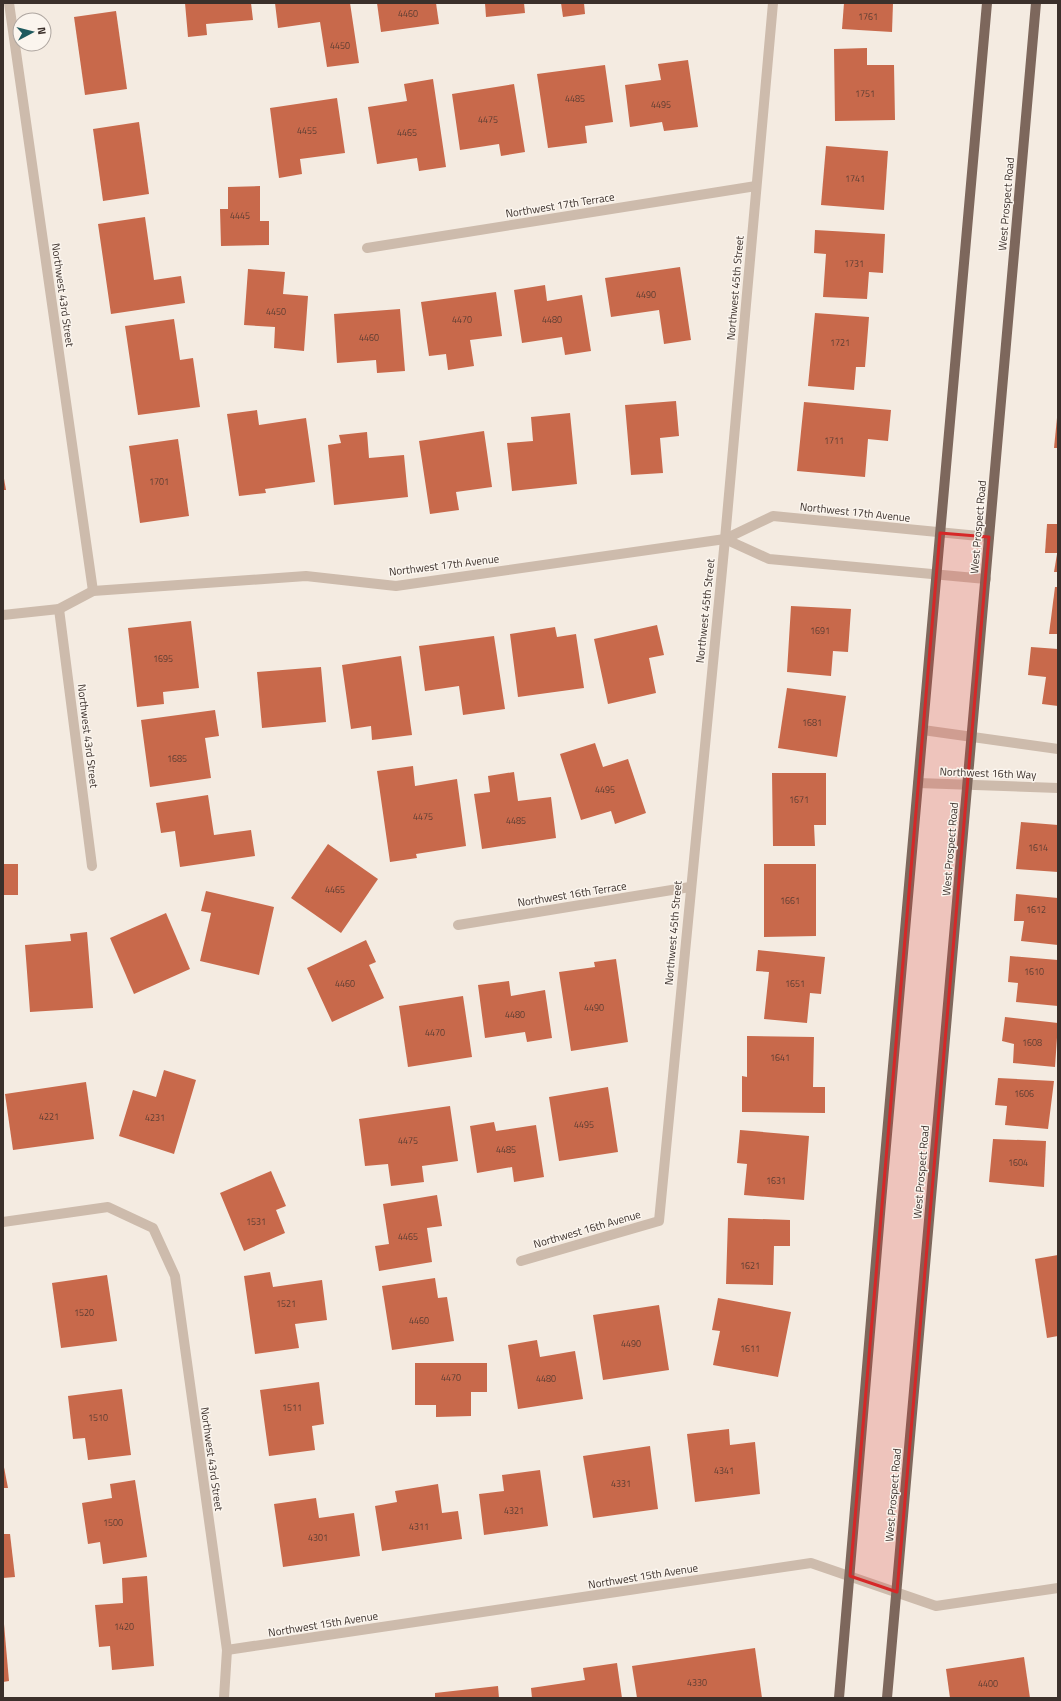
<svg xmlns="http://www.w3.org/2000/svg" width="1061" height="1701" font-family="'Titillium Web',sans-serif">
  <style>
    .building { fill: #c8694b }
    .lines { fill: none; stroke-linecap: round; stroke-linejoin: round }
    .minor { stroke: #cdbbac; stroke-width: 10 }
    .major { stroke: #7d675c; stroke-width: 10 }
    .marked { fill: #d62828; fill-opacity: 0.2; stroke: #d62828; stroke-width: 3; stroke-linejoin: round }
    .labels { text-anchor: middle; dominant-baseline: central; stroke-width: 3; stroke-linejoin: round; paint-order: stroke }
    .number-label { font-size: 9px; fill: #5e3e33 }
    .street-label { font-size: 11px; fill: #3b302b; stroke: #fbf5ee }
  </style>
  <rect width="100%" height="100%" fill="#f4ebe1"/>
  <g class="building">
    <polygon points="185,3 251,3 253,20 206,24 207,35 188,37"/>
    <polygon points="275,3 350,3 359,63 327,67 320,22 278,28"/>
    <polygon points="377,3 436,3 439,24 381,32"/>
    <polygon points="485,3 524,3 525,13 486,17"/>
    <polygon points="561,3 584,3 585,14 563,17"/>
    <polygon points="844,3 893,3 892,32 842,29"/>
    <polygon points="116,11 127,89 85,95 74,17"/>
    <polygon points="867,48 867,65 894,65 895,120 835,121 834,49"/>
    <polygon points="688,60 698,127 664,131 662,122 630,127 625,85 661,80 658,64"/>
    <polygon points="605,65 613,122 585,126 587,143 548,148 537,74"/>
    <polygon points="433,79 446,167 419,171 417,158 377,164 368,107 407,101 404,84"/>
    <polygon points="514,84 525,152 501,156 499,144 460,150 452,94"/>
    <polygon points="337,98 345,153 300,159 302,174 279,178 270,108"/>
    <polygon points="139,122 149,194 103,201 93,129"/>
    <polygon points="826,146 888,151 884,210 821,205"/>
    <polygon points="260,186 260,221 269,221 269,245 221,246 220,209 228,209 228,187"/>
    <polygon points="145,217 154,280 181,276 185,303 111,314 98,224"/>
    <polygon points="815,230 885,234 883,273 869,272 867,299 823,297 826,254 814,253"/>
    <polygon points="680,267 691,340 664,344 659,310 611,317 605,278"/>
    <polygon points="248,269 285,272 283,294 308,296 304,351 274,348 275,327 244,325"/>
    <polygon points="545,285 547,301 582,295 591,351 565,355 562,337 522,343 514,290"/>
    <polygon points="496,292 502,336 470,340 474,366 448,370 446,354 429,356 421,302"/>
    <polygon points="400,309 405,371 377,373 376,360 337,363 334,314"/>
    <polygon points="815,313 869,317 865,367 856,367 854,390 808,386"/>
    <polygon points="174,319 180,360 193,358 200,407 138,415 125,326"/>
    <polygon points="676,401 679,436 660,438 663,473 631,475 625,405"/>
    <polygon points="804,402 891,410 888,441 868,439 865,477 797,471"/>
    <polygon points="257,410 259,425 306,418 315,482 265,489 266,493 239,496 227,414"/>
    <polygon points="570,413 577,484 512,491 507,443 533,441 531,417"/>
    <polygon points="1057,418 1058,419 1058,448 1054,448"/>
    <polygon points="484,431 492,487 456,492 459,510 430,514 419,441"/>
    <polygon points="367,432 369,458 404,455 408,497 334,505 328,445 341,443 339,435"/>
    <polygon points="178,439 189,516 140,523 129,446"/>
    <polygon points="3,473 6,490 3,490"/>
    <polygon points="1047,524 1058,524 1058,553 1045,553"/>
    <polygon points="1057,554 1058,572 1054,572"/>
    <polygon points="1055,587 1058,587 1058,634 1049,634"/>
    <polygon points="791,606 851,609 848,652 833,651 831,676 787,672"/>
    <polygon points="191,621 199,688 163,692 164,704 137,707 128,628"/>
    <polygon points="657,625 664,655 649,658 656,693 608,704 594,639"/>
    <polygon points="555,627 557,637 576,634 584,688 518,697 510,634"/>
    <polygon points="494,636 505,709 463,715 459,686 425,691 419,646"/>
    <polygon points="1031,647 1058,649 1058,706 1042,704 1046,677 1028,675"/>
    <polygon points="401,656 412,735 372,740 371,726 351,729 342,665"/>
    <polygon points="321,667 326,722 262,728 257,672"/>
    <polygon points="787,688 846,696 837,757 778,748"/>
    <polygon points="215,710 219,736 205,738 211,778 150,787 141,720"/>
    <polygon points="595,743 603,767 628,759 646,813 615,824 611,811 581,820 560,754"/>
    <polygon points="413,766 415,786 457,779 466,846 416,854 417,858 390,862 377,771"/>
    <polygon points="514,772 518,801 551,797 556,838 482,849 474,794 490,792 488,776"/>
    <polygon points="772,773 826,773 826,825 814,825 815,846 773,846"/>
    <polygon points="208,795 214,835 251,830 255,856 180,867 175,831 161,833 156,803"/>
    <polygon points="1021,822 1058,825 1058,872 1016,869"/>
    <polygon points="328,844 378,879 341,933 291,898"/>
    <rect x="3" y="864" width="15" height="31"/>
    <polygon points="764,864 816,864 816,936 764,937"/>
    <polygon points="206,891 274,907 259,975 200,961 211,913 201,911"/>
    <polygon points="1016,894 1058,898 1058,945 1021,941 1024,921 1014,921"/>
    <polygon points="166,913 190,969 134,994 110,938"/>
    <polygon points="87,932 93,1008 30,1012 25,945 71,941 70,934"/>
    <polygon points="366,940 376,962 369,965 384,998 332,1022 307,968"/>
    <polygon points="758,950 825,957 821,994 810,993 807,1023 764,1019 769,972 756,971"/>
    <polygon points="1010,956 1058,960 1058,1006 1016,1002 1018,983 1008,982"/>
    <polygon points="616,959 628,1042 571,1051 559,972 595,967 594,962"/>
    <polygon points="509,981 511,996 545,990 552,1038 527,1042 525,1032 485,1038 478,985"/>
    <polygon points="463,996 472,1057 408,1067 399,1006"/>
    <polygon points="1005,1017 1058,1023 1055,1067 1013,1063 1014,1044 1002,1041"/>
    <polygon points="747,1036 814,1037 813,1087 825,1087 825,1113 742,1112 742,1076 747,1077"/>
    <polygon points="164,1070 196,1080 174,1154 119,1136 133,1090 156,1097"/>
    <polygon points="998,1078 1054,1081 1048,1129 1005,1125 1007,1106 995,1105"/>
    <polygon points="86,1082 94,1139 13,1150 5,1094"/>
    <polygon points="608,1087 618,1152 559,1161 549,1097"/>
    <polygon points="450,1106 458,1161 422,1166 424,1182 391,1186 388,1164 365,1166 359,1119"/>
    <polygon points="494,1122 496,1131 536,1125 544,1177 514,1182 512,1167 477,1173 470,1126"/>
    <polygon points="740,1130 809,1136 804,1200 744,1195 747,1164 737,1163"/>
    <polygon points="993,1139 1046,1141 1044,1187 989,1182"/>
    <polygon points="271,1171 286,1206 276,1210 285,1233 244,1251 220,1193"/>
    <polygon points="437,1195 442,1226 427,1228 432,1262 379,1271 375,1246 389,1244 383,1204"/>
    <polygon points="728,1218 790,1220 790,1246 774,1246 773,1285 726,1284"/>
    <polygon points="1058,1255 1058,1336 1047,1338 1035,1259"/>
    <polygon points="270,1272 273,1287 322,1280 327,1320 295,1324 299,1348 255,1354 244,1276"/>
    <polygon points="107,1275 117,1341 61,1348 52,1283"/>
    <polygon points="435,1278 438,1298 447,1297 454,1341 392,1350 382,1286"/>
    <polygon points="718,1298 791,1312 778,1377 713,1365 720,1331 712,1330"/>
    <polygon points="659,1305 669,1370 603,1380 593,1315"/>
    <polygon points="537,1340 540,1357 575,1351 583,1399 518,1409 508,1345"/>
    <polygon points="415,1363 487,1363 487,1392 471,1392 471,1416 436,1417 436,1405 415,1405"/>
    <polygon points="319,1382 324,1424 312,1426 315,1450 269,1456 260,1390"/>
    <polygon points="122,1389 131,1455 88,1460 85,1438 73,1439 68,1396"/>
    <polygon points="729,1429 730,1445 755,1442 760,1494 695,1502 687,1434"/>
    <polygon points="650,1446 658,1509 593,1518 583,1456"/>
    <polygon points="3,1462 8,1488 3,1488"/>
    <polygon points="540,1470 548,1526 484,1535 479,1494 504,1491 502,1475"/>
    <polygon points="135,1480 147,1557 103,1564 100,1542 88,1544 82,1503 112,1498 110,1484"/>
    <polygon points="438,1484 442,1513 458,1511 462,1539 382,1551 375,1506 397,1502 395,1491"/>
    <polygon points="316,1498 319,1518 354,1513 360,1556 283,1567 274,1504"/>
    <polygon points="3,1534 10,1534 15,1577 3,1578"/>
    <polygon points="147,1576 154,1666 112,1670 110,1646 99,1647 95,1605 123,1603 122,1578"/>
    <polygon points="3,1624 4,1624 9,1681 3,1682"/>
    <polygon points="755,1648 762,1698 637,1698 632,1666"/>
    <polygon points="1024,1657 1030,1698 950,1698 946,1669"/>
    <polygon points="617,1663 622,1698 532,1698 531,1688 585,1680 583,1668"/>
    <polygon points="498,1686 499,1698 435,1698 435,1693"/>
  </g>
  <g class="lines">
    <g class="minor">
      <polyline points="9,3 93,591"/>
      <polyline points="367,248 756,186"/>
      <polyline points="725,539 769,559 986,579"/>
      <polyline points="59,609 92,866"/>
      <polyline points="3,615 59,609 93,591 306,576 396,586 725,539 773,516 989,537"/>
      <polyline points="923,730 1058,749"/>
      <polyline points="918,783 1058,788"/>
      <polyline points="458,925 690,887"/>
      <polyline points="3,1222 108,1207 153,1228 175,1276 227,1650 224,1698"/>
      <polyline points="521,1261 659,1221 725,539 773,3"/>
      <polyline points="227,1650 811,1563 936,1606 1058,1588"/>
    </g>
    <g class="major">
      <polyline points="839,1698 881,1202 987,3"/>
      <polyline points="887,1698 1036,3"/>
    </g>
  </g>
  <path class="marked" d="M 940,533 L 989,537 L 897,1592 L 850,1576 Z"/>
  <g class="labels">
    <g class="number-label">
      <text x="408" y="13">4460</text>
      <text x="868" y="16">1761</text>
      <text x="340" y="45">4450</text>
      <text x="865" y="93">1751</text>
      <text x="575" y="98">4485</text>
      <text x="661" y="104">4495</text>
      <text x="488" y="119">4475</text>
      <text x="307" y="130">4455</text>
      <text x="407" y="132">4465</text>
      <text x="855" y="178">1741</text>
      <text x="240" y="215">4445</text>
      <text x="854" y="263">1731</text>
      <text x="646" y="294">4490</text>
      <text x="276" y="311">4450</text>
      <text x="462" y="319">4470</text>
      <text x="552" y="319">4480</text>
      <text x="369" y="337">4460</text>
      <text x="840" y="342">1721</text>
      <text x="834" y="440">1711</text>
      <text x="159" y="481">1701</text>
      <text x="820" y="630">1691</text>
      <text x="163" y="658">1695</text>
      <text x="812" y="722">1681</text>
      <text x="177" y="758">1685</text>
      <text x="605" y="789">4495</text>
      <text x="799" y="799">1671</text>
      <text x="423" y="816">4475</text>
      <text x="516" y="820">4485</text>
      <text x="1038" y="847">1614</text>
      <text x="335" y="889">4465</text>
      <text x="790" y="900">1661</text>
      <text x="1036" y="909">1612</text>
      <text x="1034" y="971">1610</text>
      <text x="345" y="983">4460</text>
      <text x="795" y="983">1651</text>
      <text x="594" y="1007">4490</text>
      <text x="515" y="1014">4480</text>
      <text x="435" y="1032">4470</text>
      <text x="1032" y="1042">1608</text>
      <text x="780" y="1057">1641</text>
      <text x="1024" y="1093">1606</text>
      <text x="49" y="1116">4221</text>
      <text x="155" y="1117">4231</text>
      <text x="584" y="1124">4495</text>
      <text x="408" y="1140">4475</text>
      <text x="506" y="1149">4485</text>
      <text x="1018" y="1162">1604</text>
      <text x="776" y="1180">1631</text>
      <text x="256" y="1221">1531</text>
      <text x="408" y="1236">4465</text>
      <text x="750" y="1265">1621</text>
      <text x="286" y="1303">1521</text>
      <text x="84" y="1312">1520</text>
      <text x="419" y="1320">4460</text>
      <text x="631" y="1343">4490</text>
      <text x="750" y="1348">1611</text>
      <text x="451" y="1377">4470</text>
      <text x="546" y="1378">4480</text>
      <text x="292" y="1407">1511</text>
      <text x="98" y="1417">1510</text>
      <text x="724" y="1470">4341</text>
      <text x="621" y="1483">4331</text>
      <text x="514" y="1510">4321</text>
      <text x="113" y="1522">1500</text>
      <text x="419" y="1526">4311</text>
      <text x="318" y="1537">4301</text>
      <text x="124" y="1626">1420</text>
      <text x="697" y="1682">4330</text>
      <text x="988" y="1683">4400</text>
    </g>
    <g class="street-label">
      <text transform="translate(1006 204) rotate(-85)">West Prospect Road</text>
      <text transform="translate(560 205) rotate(-9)">Northwest 17th Terrace</text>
      <text transform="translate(735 288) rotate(-85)">Northwest 45th Street</text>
      <text transform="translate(63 295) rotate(82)">Northwest 43rd Street</text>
      <text transform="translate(855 512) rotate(6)">Northwest 17th Avenue</text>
      <text transform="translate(978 527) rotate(-85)">West Prospect Road</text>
      <text transform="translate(444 565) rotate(-7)">Northwest 17th Avenue</text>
      <text transform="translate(705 611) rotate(-84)">Northwest 45th Street</text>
      <text transform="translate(88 736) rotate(83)">Northwest 43rd Street</text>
      <text transform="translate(988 773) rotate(2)">Northwest 16th Way</text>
      <text transform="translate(950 849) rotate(-85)">West Prospect Road</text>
      <text transform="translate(572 894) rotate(-9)">Northwest 16th Terrace</text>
      <text transform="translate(673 933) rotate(-85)">Northwest 45th Street</text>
      <text transform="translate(921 1172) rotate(-85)">West Prospect Road</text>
      <text transform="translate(587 1229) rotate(-16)">Northwest 16th Avenue</text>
      <text transform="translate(212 1459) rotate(82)">Northwest 43rd Street</text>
      <text transform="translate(893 1495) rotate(-85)">West Prospect Road</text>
      <text transform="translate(643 1576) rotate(-9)">Northwest 15th Avenue</text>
      <text transform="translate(323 1624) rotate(-9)">Northwest 15th Avenue</text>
    </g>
  </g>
  <rect width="1061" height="1701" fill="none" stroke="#3b302b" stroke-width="8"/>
  <g transform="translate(32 32) rotate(83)"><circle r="19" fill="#fbf5ee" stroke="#aea6a0"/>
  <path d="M0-3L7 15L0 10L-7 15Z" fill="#1f5a5e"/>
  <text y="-6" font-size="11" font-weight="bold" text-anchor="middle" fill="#3b302b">N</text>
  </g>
</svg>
